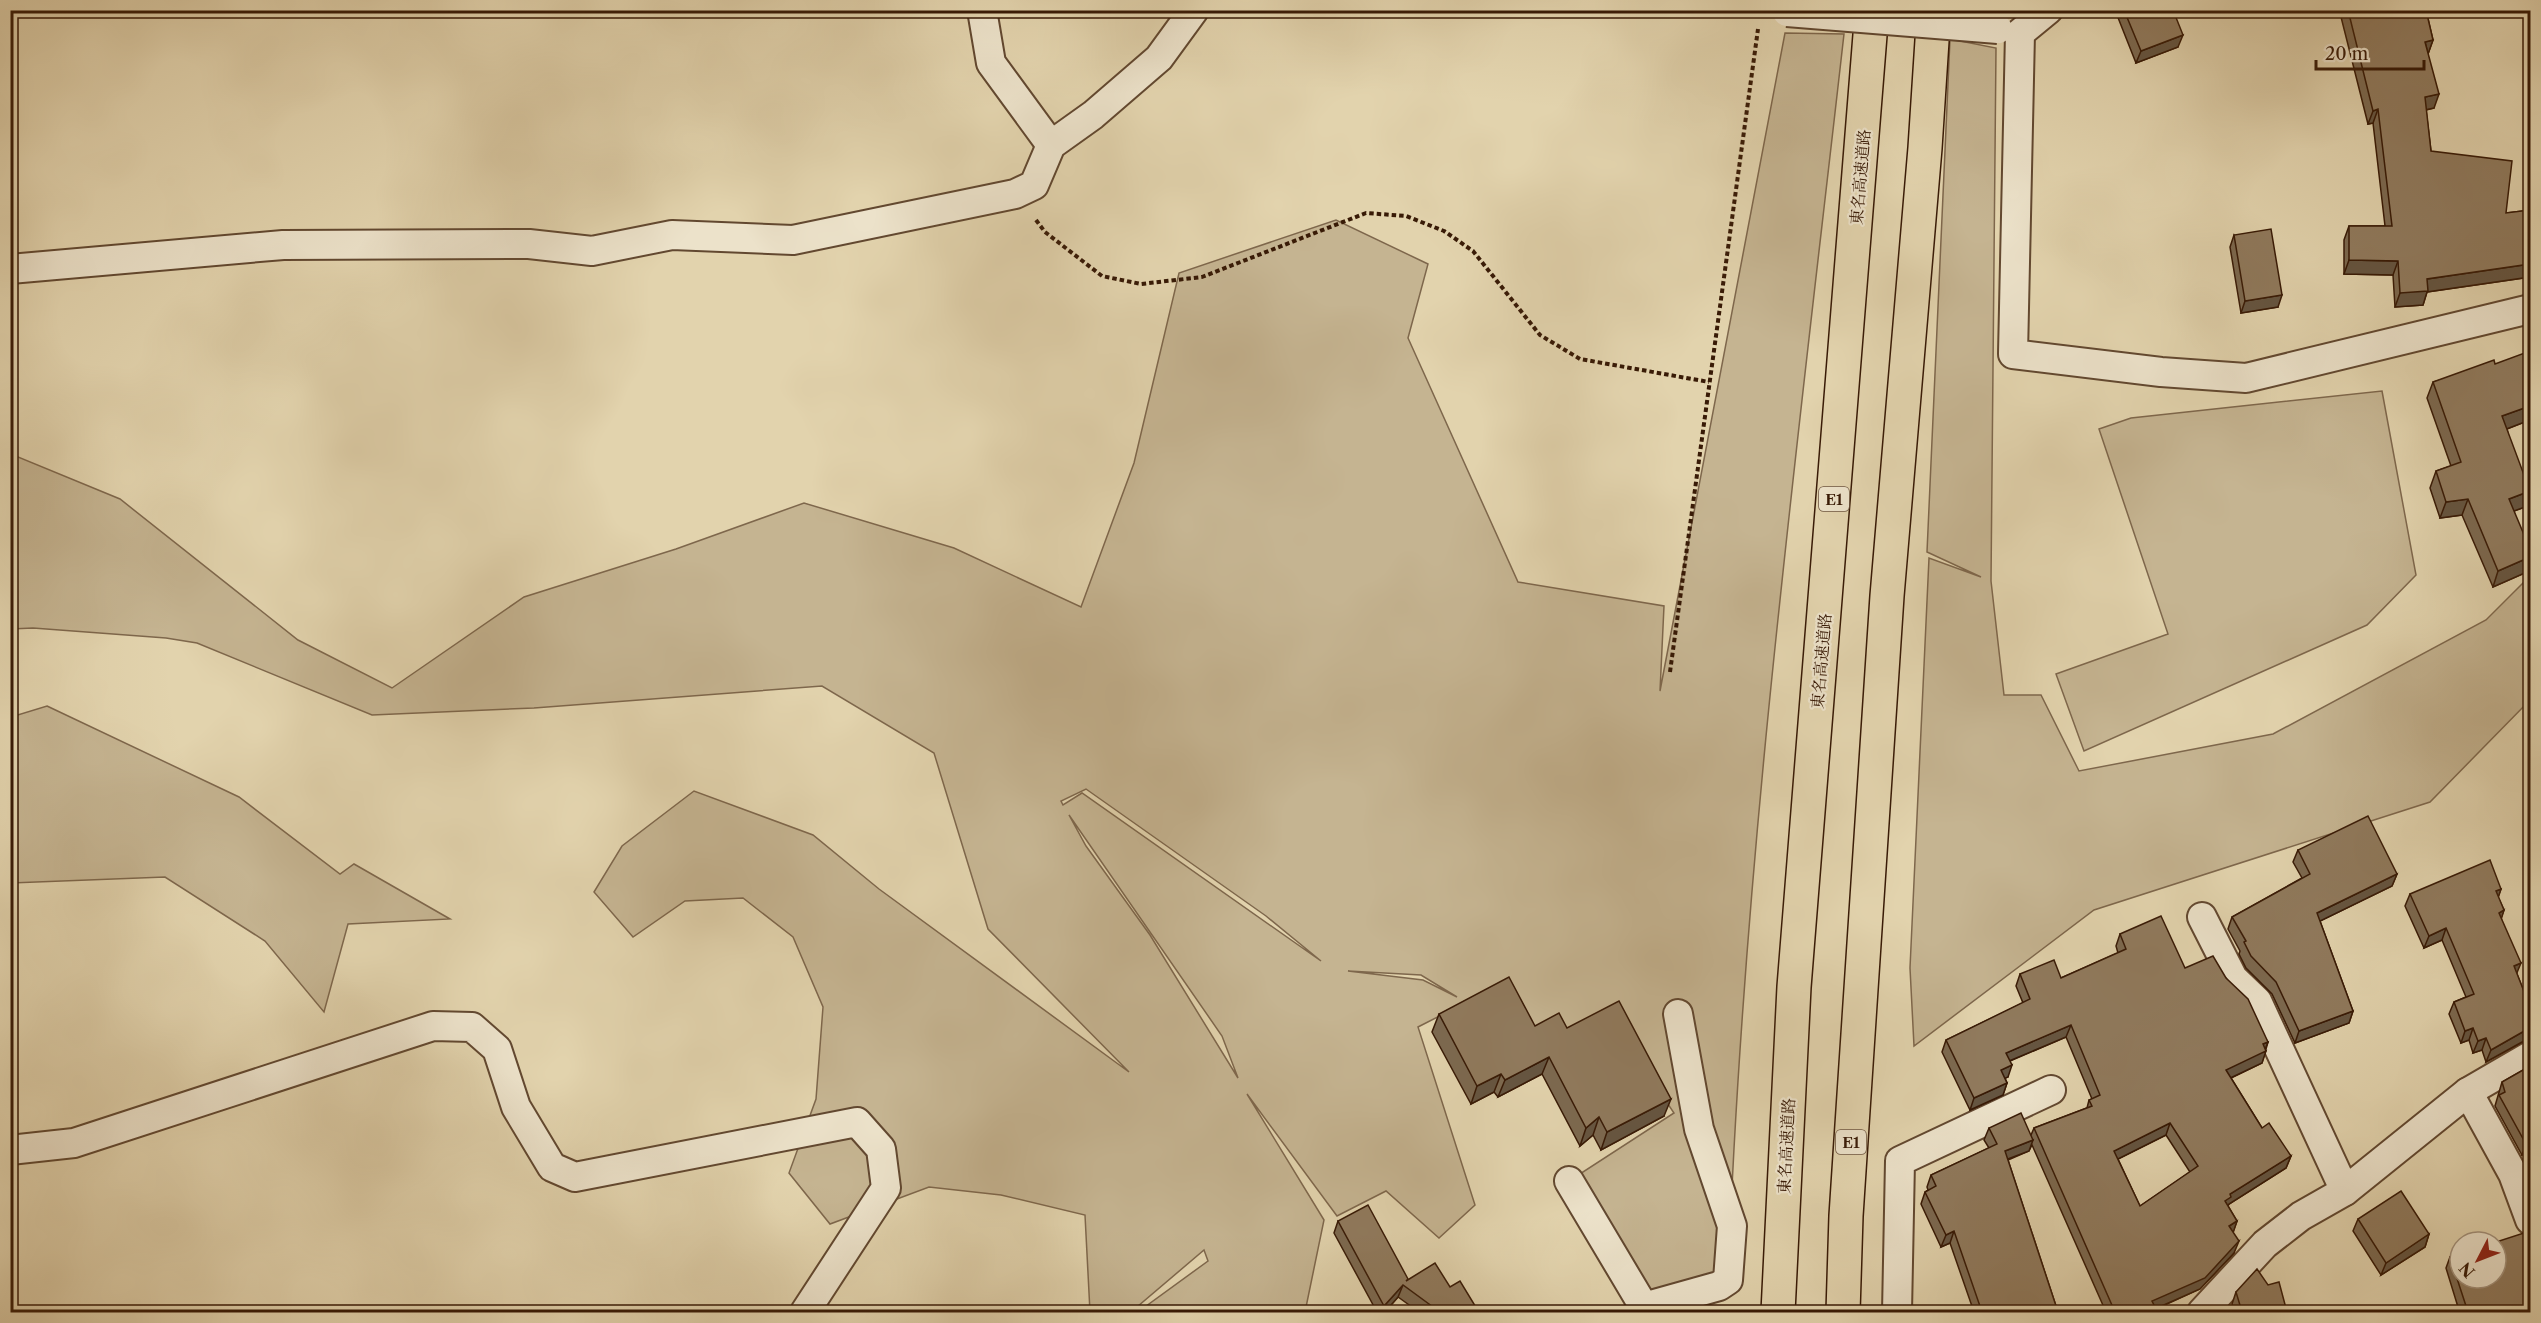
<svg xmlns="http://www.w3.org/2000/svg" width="2541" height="1323" font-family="'Libre Caslon Text','Noto Serif JP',serif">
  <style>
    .green { fill: #c5b491; stroke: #7e674c; stroke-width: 1.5; fill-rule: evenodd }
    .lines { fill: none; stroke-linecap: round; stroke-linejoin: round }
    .street-casing { stroke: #624830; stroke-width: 32 }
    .highway-casing { stroke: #381a06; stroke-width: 36 }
    .path { stroke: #381a06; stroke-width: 4; stroke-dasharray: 4.5 3; stroke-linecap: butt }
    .street { stroke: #ece2ca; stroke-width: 28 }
    .highway { stroke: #e2d3ad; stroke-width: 33 }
    .street-bridge-casing { stroke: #624830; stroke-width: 32; stroke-linecap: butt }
    .street-bridge { stroke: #ece2ca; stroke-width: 28 }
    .wall { fill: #7c6950; stroke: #381a06; stroke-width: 1.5; fill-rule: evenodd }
    .shaded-wall { fill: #655541; stroke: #381a06; stroke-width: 1.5 }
    .building { fill: #907a5d; stroke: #381a06; stroke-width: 1.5; fill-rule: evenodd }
    .labels { text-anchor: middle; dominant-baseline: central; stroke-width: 4.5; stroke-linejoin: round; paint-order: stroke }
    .shield { fill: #ece2ca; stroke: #6e5641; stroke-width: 1.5 }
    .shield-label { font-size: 15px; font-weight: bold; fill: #381a06 }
    .street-label { font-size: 16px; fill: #381a06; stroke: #ece2ca }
  </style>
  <rect width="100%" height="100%" fill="#e2d3ad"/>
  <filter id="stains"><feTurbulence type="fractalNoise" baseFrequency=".00333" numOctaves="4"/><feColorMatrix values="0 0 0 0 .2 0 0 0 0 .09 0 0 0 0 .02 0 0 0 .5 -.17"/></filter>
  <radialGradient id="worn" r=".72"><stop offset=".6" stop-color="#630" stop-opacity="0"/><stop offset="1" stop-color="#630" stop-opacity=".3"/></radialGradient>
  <g class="green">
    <path d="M 1785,33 L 1844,34 C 1797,449 1743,863 1728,1280 L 1637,1296 L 1569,1181 L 1674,1113 L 1608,1015 L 1566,1043 L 1535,1032 L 1467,1002 L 1418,1027 L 1475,1205 L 1439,1238 L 1386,1191 L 1337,1216 L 1247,1094 L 1324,1220 L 1305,1312 L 1138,1312 L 1208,1261 L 1204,1250 L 1131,1312 L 1090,1312 L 1085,1215 L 1001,1195 L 929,1187 L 830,1224 L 789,1173 L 816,1099 L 823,1007 L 793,937 L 743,898 L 685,901 L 633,937 L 594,892 L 622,846 L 694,791 L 813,835 L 879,889 L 1129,1072 L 988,929 L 934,753 L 822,686 L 534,708 L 372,715 L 197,643 L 166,638 L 33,628 L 11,629 L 11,454 L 120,499 L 298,640 L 392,688 L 524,597 L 676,549 L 804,503 L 954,548 L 1081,607 L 1134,463 L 1179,273 L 1336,220 L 1428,264 L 1408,338 L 1518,582 L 1664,606 L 1660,691 ZM 1086,789 L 1266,916 L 1321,961 L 1082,793 L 1063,805 L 1061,801 ZM 1069,815 L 1222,1036 L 1238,1078 L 1150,935 L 1086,846 ZM 1348,971 L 1421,975 L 1457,997 L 1423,980 Z"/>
    <polygon points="1950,39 1996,48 1991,581 2004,695 2041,695 2079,771 2273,734 2486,620 2530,576 2530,700 2430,802 2094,910 1914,1046 1910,968 1929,558 1981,577 1927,552"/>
    <polygon points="2382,391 2416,575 2367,625 2084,751 2056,674 2168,634 2099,429 2131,418"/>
    <polygon points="47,706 239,797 340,874 354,864 450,919 348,924 324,1012 265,941 165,877 11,883 11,717"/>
  </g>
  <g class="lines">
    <defs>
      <g id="street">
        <polyline points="982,10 991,63 1051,145"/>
        <polyline points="2048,10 2020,33 2013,354 2161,372 2246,378 2530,309"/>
        <polyline points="10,269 283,245 529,244 592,251 672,235 793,240 1015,194 1034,185 1051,145 1093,115 1159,58 1194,10"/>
        <polyline points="2202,917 2233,978 2257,1001 2345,1191"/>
        <polyline points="2468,1092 2513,1174 2530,1220"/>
        <polyline points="10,1150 74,1143 433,1026 472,1027 497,1049 516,1107 552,1167 575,1177 857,1122 881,1149 886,1188 805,1312"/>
        <polyline points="1569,1181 1647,1312"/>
        <polyline points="1644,1307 1719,1286 1728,1280 1732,1226 1699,1129 1678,1014"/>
        <polyline points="1897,1312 1900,1161 2051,1090"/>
        <polyline points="2202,1312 2265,1244 2301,1216 2345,1191 2468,1092 2530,1056"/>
      </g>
      <g id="highway">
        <polyline points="1778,1312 1794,987 1872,10"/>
        <polyline points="1843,1312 1846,1216 1887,596 1925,148 1934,10"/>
      </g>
    </defs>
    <use href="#street" class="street-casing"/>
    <use href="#highway" class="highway-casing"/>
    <g class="path">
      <polyline points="1036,220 1045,232 1102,276 1141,284 1202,277 1366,213 1406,216 1444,231 1473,251 1540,335 1580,359 1709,382"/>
      <polyline points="1670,672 1758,29"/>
    </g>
    <use href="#street" class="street"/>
    <use href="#highway" class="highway"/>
    <defs>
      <polyline id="street-bridge" points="1787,12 1998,29"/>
    </defs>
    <use href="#street-bridge" class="street-bridge-casing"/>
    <use href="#street-bridge" class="street-bridge"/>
  </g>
  <g class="wall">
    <polygon points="2115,10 2178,10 2177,14 2175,15 2178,47 2136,63"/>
    <polygon points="2343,10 2426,10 2433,40 2428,54 2434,108 2426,110 2431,151 2506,213 2530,210 2530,277 2427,292 2423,305 2395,307 2393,275 2344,274 2344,240 2349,226 2385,226 2373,123 2368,124 2341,17"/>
    <polygon points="2234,235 2278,307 2241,313 2230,247"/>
    <polygon points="2495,364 2530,420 2507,429 2525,507 2514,511 2527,572 2493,587 2462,515 2440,518 2430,488 2436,471 2451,466 2427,398 2433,382"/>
    <polygon points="2298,850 2397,874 2392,886 2320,921 2353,1011 2349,1023 2295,1043 2272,994 2246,968 2239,954 2240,951 2228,929 2232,917 2302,878 2293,862"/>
    <polygon points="2501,889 2498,897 2504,910 2501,918 2517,974 2530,1007 2530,1041 2522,1042 2486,1062 2482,1050 2473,1053 2469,1040 2461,1043 2449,1014 2454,1002 2466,997 2442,940 2424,948 2405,906 2410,894"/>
    <path d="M 2120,934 L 2185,968 L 2226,978 L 2268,1042 L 2262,1063 L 2231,1078 L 2262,1128 L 2291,1156 L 2286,1168 L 2229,1204 L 2228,1206 L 2237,1221 L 2233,1232 L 2234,1253 L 2200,1289 L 2156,1309 L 2154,1312 L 2106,1312 L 2032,1145 L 2029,1151 L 2008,1160 L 2058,1312 L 1974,1312 L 1950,1243 L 1941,1247 L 1921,1204 L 1925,1192 L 1928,1190 L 1927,1187 L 1931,1175 L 1989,1148 L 1984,1140 L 1989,1128 L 2031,1135 L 2034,1128 L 2087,1108 L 2089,1100 L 2092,1099 L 2066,1037 L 2010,1061 L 2008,1077 L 2005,1078 L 2007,1083 L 2003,1095 L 1970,1110 L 1942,1052 L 1946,1040 L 2023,1003 L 2016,986 L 2020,974 L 2061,978 L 2118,953 L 2116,946 ZM 2166,1135 L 2190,1172 L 2140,1206 L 2118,1159 Z"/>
    <polygon points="1439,1014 1535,1026 1567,1028 1664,1116 1601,1150 1593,1135 1580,1146 1542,1074 1498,1097 1494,1092 1471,1104 1432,1032"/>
    <polygon points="2530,1066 2530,1174 2524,1154 2522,1155 2495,1106 2502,1082"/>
    <polygon points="2358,1219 2429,1234 2425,1247 2381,1275 2353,1231"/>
    <polygon points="1338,1221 1407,1280 1450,1287 1477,1309 1476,1312 1419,1312 1398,1297 1385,1312 1377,1312 1334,1233"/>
    <polygon points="2450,1257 2530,1312 2458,1307 2446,1268"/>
    <polygon points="2268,1285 2287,1312 2234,1312 2232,1304 2236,1292"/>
  </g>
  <g class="shaded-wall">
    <polygon points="2170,10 2178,10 2177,14 2167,18"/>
    <polygon points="2183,35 2178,47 2136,63 2141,51"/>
    <polygon points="2433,40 2428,54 2425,42"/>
    <polygon points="2439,94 2434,108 2420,111 2425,97"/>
    <polygon points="2378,109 2373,123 2368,124 2373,111"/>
    <polygon points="2349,260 2398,261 2393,275 2344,274"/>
    <polygon points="2530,264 2530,277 2427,292 2423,305 2395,307 2400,293 2427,279"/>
    <polygon points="2282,295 2278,307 2241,313 2245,301"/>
    <polygon points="2530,406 2530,420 2496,433 2502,416"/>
    <polygon points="2530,491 2525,507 2503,515 2509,499"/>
    <polygon points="2468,499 2462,515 2440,518 2446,502"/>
    <polygon points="2530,557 2530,564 2527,572 2493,587 2498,571"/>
    <polygon points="2397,874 2392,886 2312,925 2317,913"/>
    <polygon points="2501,889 2497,901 2496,891"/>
    <polygon points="2504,910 2500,923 2499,913"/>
    <polygon points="2446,928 2442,940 2424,948 2429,936"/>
    <polygon points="2521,963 2516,975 2514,966"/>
    <polygon points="2353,1011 2349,1023 2295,1043 2299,1031"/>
    <polygon points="2071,1025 2066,1037 2002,1064 2006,1053"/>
    <polygon points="2473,1028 2469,1040 2461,1043 2465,1031"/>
    <polygon points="2530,1029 2530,1041 2522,1042 2486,1062 2491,1050 2526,1030"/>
    <polygon points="2486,1038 2482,1050 2473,1053 2478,1041"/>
    <polygon points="2268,1042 2264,1052 2266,1051 2262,1063 2222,1082 2226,1070 2263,1044"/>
    <polygon points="1549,1057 1542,1074 1498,1097 1505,1080"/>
    <polygon points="2012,1065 2008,1077 1997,1082 2001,1070"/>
    <polygon points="1501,1074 1494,1092 1471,1104 1477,1086"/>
    <polygon points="2007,1083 2003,1095 1970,1110 1974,1098"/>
    <polygon points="1671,1099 1664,1116 1601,1150 1607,1132"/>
    <polygon points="1599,1117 1593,1135 1580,1146 1586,1128"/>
    <polygon points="2170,1123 2166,1135 2110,1163 2114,1151"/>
    <polygon points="2033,1140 2029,1151 2000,1162 2005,1151"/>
    <polygon points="2528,1143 2524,1154 2522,1155 2526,1144"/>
    <polygon points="2291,1156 2286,1168 2229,1204 2227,1208 2225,1201 2230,1194"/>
    <polygon points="2237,1221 2233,1233 2229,1226"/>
    <polygon points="1954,1231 1950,1243 1941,1247 1946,1235"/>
    <polygon points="2429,1234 2425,1247 2381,1275 2386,1263"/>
    <polygon points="2239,1241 2234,1253 2200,1289 2148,1312 2152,1301"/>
    <polygon points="1403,1285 1398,1297 1385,1312 1382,1312 1384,1306"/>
  </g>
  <g class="building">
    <polygon points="2124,10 2173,10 2183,35 2141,51"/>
    <polygon points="2348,10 2426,10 2433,40 2425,42 2439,94 2425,97 2431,151 2512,161 2506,213 2530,210 2530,264 2427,279 2428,291 2400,293 2398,261 2349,260 2349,226 2392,226 2378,109 2373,111"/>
    <polygon points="2271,229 2282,295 2245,301 2234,235"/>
    <polygon points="2530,351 2530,406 2502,416 2530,491 2509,499 2530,549 2530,557 2498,571 2468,499 2446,502 2436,471 2461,462 2433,382 2494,360 2495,364"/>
    <polygon points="2368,816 2397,874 2317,913 2353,1011 2299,1031 2276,982 2251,956 2244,942 2246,941 2232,917 2310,874 2298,850"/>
    <polygon points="2490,860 2501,889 2496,891 2504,910 2499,913 2521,963 2514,966 2530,1007 2530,1029 2526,1030 2491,1050 2486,1038 2478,1041 2473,1028 2465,1031 2454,1002 2474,994 2446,928 2429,936 2410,894"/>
    <path d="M 2161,916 L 2185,968 L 2213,956 L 2226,978 L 2248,999 L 2268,1042 L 2263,1044 L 2266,1051 L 2226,1070 L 2262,1128 L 2269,1123 L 2291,1156 L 2230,1194 L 2231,1197 L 2225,1201 L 2237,1221 L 2229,1226 L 2239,1241 L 2205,1278 L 2152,1301 L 2156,1309 L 2148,1312 L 2115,1312 L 2034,1128 L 2092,1106 L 2089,1100 L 2100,1095 L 2071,1025 L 2006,1053 L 2012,1065 L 2001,1070 L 2007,1083 L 1974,1098 L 1946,1040 L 2030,999 L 2020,974 L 2054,960 L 2061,978 L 2126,949 L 2120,934 ZM 2170,1123 L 2198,1166 L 2140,1206 L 2114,1151 Z"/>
    <polygon points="1509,977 1535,1026 1559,1013 1567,1028 1619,1001 1671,1099 1607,1132 1599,1117 1586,1128 1549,1057 1505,1080 1501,1074 1477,1086 1439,1014"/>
    <polygon points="2530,1066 2530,1151 2528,1143 2526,1144 2499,1095 2505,1092 2502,1082"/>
    <polygon points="2021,1113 2033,1140 2005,1151 2058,1312 1982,1312 1954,1231 1946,1235 1925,1192 1936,1186 1931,1175 1997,1144 1989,1128"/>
    <polygon points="2401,1191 2429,1234 2386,1263 2358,1219"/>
    <polygon points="1368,1205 1408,1279 1406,1281 1435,1263 1450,1287 1460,1281 1477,1309 1471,1312 1440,1312 1403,1285 1384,1306 1338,1221"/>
    <polygon points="2530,1231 2530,1312 2424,1312 2466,1306 2450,1257 2460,1253 2460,1278 2496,1278 2496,1242"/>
    <polygon points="2257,1269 2268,1285 2279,1282 2287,1312 2242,1312 2236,1292"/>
  </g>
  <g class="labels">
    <g class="shield">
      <rect x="1819" y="487" width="30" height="24" rx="4.5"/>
      <rect x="1836" y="1130" width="30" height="24" rx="4.5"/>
    </g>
    <g class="shield-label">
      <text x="1834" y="499">E1</text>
      <text x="1851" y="1142">E1</text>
    </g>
    <g class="street-label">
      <text transform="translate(1860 177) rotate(-85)">東名高速道路</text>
      <text transform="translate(1821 661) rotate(-85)">東名高速道路</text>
      <text transform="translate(1786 1146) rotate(-87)">東名高速道路</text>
    </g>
  </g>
  <rect width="2541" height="1323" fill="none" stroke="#e2d3ad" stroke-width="36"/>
  <rect x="12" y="12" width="2517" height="1299" fill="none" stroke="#381a06" stroke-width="3"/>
  <rect x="18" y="18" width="2505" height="1287" fill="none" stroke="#381a06" stroke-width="1.5"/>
  <g transform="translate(2478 1260) rotate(228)"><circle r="28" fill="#ece2ca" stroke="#a4927c" stroke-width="1.5"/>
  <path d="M0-4.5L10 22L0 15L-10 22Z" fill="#8f2418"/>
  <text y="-9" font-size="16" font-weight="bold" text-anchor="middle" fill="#381a06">N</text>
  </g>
  <path d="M2316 60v9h108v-9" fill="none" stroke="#381a06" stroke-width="3"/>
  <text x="2325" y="60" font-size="18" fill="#381a06" stroke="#ece2ca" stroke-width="4.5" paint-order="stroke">20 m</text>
  <rect width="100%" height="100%" filter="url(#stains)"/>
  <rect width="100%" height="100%" fill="url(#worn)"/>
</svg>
